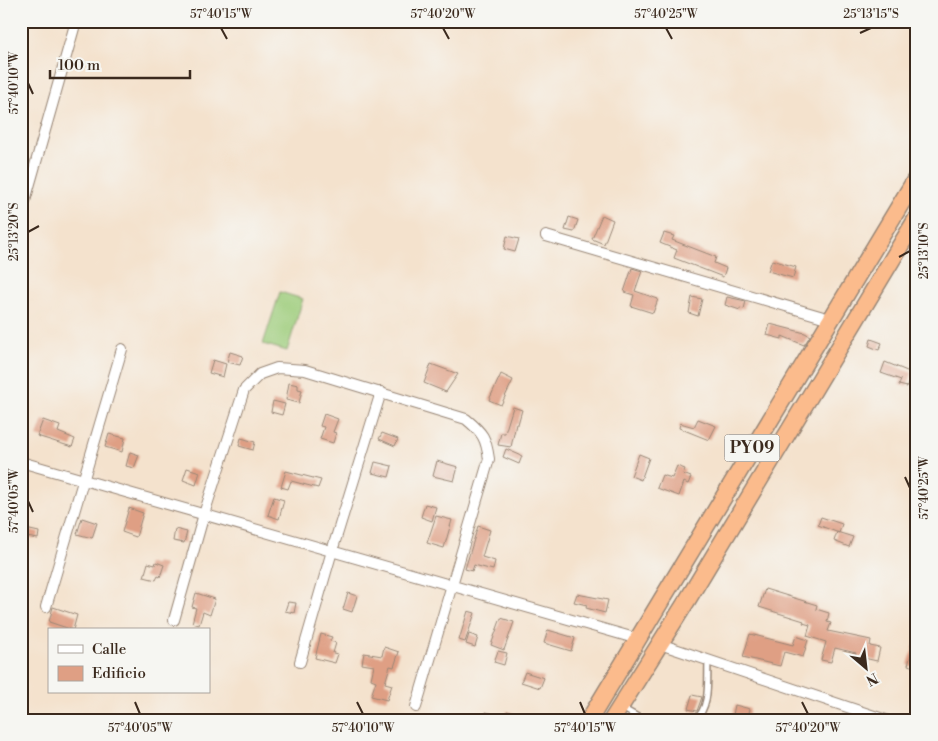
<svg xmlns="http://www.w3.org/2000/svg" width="938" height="741" font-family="'Libre Bodoni',serif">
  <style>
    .green { fill: #9dcc7a; stroke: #6c7b4c }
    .building { fill: #df9f84 }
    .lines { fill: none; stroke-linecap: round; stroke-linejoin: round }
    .service-casing { stroke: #988676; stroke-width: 8 }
    .minor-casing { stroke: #988676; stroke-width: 12 }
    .trunk-casing { stroke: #988676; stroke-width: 19 }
    .service { stroke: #fff; stroke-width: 5 }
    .minor { stroke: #fff; stroke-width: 10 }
    .trunk { stroke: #fbbb8c; stroke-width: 16 }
    .ticks { fill: none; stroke: #3b2a1e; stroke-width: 2 }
    .labels { text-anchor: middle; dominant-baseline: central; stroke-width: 4.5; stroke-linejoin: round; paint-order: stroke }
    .shield { fill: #f6f6f2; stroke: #73675e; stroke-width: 1 }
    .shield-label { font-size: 16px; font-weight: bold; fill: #3b2a1e }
    .neatline { fill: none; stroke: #3b2a1e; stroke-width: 2 }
    .ticks-label { font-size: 12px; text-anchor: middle; fill: #3b2a1e }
  </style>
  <rect width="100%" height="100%" fill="#f6f6f2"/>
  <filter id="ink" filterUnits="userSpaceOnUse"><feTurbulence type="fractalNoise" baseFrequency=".02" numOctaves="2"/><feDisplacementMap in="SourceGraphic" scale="10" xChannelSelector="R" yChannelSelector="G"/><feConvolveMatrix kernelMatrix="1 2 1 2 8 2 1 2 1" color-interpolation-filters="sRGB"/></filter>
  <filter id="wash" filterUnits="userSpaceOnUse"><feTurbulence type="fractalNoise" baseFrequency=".0096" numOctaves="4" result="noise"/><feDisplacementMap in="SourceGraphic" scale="20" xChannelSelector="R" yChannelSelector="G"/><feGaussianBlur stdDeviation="1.12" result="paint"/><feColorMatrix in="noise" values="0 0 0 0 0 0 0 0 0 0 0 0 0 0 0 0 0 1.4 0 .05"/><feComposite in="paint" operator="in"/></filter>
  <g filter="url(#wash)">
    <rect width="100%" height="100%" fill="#f4e2cd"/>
    <polygon class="green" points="280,292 303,299 287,351 263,344"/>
    <g id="blocks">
      <g class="building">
        <polygon points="602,215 613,220 604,244 592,239"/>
        <polygon points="569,217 578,220 574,232 565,230"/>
        <polygon points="664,233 674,236 672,240 716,257 714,263 726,268 723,277 674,258 677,250 660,243"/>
        <polygon points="507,236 519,239 515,252 504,249"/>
        <polygon points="772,260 796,267 793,278 768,271"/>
        <polygon points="632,268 642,271 635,291 658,299 653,313 631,306 634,295 624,292"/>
        <polygon points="692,297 702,299 698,316 689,313"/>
        <polygon points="727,297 746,301 744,309 740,308 740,310 725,305"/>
        <polygon points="770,324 805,333 810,336 804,345 782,336 782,339 767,335"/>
        <polygon points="871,339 882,343 879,350 869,346"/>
        <polygon points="230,352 243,356 240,365 227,362"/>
        <polygon points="213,360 226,364 223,377 209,373"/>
        <polygon points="885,362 912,373 907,387 899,385 901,380 881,373"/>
        <polygon points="431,364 458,374 446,392 424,383"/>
        <polygon points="501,374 513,380 501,405 489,400"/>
        <polygon points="289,383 298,385 298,389 302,390 299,403 286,400"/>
        <polygon points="273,401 285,404 282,415 271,412"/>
        <polygon points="513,407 522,410 518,424 516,424 511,447 498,445 501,433 505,433"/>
        <polygon points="324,414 338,419 333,432 336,433 333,443 320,439 324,427 320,426"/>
        <polygon points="698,419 716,426 709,440 679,428 680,423 694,427"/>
        <polygon points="43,420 60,426 58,432 75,439 72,447 37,436"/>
        <polygon points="382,433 398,439 395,446 379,439"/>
        <polygon points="109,434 125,438 122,452 105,447"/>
        <polygon points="241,438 255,442 253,450 239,446"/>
        <polygon points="506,449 522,456 519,464 503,457"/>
        <polygon points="130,452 139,455 134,468 126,466"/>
        <polygon points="639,454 649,458 641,480 631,476"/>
        <polygon points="437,461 458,467 454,481 433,476"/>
        <polygon points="375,462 392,466 389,477 372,473"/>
        <polygon points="677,466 685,469 683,474 691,477 688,484 684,482 679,496 657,488 662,475 672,478"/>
        <polygon points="187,468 200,472 196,485 183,480"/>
        <polygon points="286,471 321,480 318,488 291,481 288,489 281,487"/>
        <polygon points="274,497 284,500 279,519 268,515"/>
        <polygon points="425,504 436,507 432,521 421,517"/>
        <polygon points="129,508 143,513 136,537 122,532"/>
        <polygon points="436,516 452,520 444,548 427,543"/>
        <polygon points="821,517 842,524 839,533 818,525"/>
        <polygon points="82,518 97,523 92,538 77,534"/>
        <polygon points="478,526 490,530 482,557 495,561 493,570 474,565 472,571 465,569"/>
        <polygon points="21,528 39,532 38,539 21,536"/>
        <polygon points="175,529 187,532 184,543 173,541"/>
        <polygon points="837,532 853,537 849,547 834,541"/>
        <polygon points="156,562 164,565 160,577 158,576 156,580 144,577 148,563 155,565"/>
        <polygon points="765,589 817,605 816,609 829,613 827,622 831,623 828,631 871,640 870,646 880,648 877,661 855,656 856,653 835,648 831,662 821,660 826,642 807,636 810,625 803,623 804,621 759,607"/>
        <polygon points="196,593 215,599 210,615 203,612 199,625 192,623 196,608 192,607"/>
        <polygon points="348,593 357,596 352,612 343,609"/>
        <polygon points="577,594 608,600 605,613 586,608 587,605 574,602"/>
        <polygon points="288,602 296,603 294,613 285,611"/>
        <polygon points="53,607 77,615 73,630 49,622"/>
        <polygon points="468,611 475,613 465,642 459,640"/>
        <polygon points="501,618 514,622 504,650 491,645"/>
        <polygon points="548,630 575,638 571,651 544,643"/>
        <polygon points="321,634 332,637 330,641 336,643 333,653 338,654 335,663 315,658"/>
        <polygon points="469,634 478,637 475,647 466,644"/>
        <polygon points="750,634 793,645 796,636 808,640 803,657 784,652 780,666 743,657"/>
        <polygon points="915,642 917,642 917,668 908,665"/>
        <polygon points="384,647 399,652 394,667 390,666 385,683 392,685 387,700 371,696 376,681 371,679 374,666 362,664 364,653 382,656"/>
        <polygon points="498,651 507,653 504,665 494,662"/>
        <polygon points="525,672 544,678 540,688 521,682"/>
        <polygon points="692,695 702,697 697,711 688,709"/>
        <polygon points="735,705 750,709 747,720 732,720"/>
        <polygon points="507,711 529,718 529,720 484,720 486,712 506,717"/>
      </g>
    </g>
  </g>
  <g filter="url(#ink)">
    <use href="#blocks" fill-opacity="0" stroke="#988676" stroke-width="1"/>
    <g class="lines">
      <defs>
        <g id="service">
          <polyline points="622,708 643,720"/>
          <path d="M 695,720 C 711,707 707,680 708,661"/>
        </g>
        <g id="minor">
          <polyline points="21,215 76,21"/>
          <polyline points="546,236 830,319"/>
          <polyline points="21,462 638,639"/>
          <polyline points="46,607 122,349"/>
          <path d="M 174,620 L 204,514 L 244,390 L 260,374 L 277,368 L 305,370 L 466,419 C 483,433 486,438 489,459 L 416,707"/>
          <polyline points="660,644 886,720"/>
          <polyline points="300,662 332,551 381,392"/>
        </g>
        <g id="trunk">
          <polyline points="589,720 917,177"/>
          <polyline points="612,720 688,599 917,218"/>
        </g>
      </defs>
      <use href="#service" class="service-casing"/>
      <use href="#minor" class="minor-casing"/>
      <use href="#trunk" class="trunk-casing"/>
      <use href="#service" class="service"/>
      <use href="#minor" class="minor"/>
      <use href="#trunk" class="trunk"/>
    </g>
  </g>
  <path class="ticks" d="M 221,28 L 227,39M 443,28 L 449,39M 666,28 L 672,39M 860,33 L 871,28M 28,83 L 33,94M 28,232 L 39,226M 899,257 L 910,251M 905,477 L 910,488M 28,501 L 33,512M 135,702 L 140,714M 357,702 L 363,714M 580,702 L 585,714M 802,702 L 808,714"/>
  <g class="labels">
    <rect class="shield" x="724.5" y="434.5" width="55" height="27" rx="4"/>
    <g class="shield-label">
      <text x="752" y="448">PY09</text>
    </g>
  </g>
  <rect width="938" height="741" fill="none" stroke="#f6f6f2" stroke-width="55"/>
  <rect x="48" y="628" width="162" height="65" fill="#f6f6f2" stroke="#aba49d"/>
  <rect x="58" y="645" width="25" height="8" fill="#ffffff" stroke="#aba49d"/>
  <text x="92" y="654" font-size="15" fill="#3b2a1e">Calle</text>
  <rect x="58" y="666" width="25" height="15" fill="#df9f84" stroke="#aba49d"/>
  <text x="92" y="678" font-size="15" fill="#3b2a1e">Edificio</text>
  <g transform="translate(866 668) rotate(152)" stroke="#f6f6f2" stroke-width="4" paint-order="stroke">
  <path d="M0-4L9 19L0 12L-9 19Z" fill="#3b2a1e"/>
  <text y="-8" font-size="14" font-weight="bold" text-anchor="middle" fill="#3b2a1e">N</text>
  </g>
  <path d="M50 70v8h140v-8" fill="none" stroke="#3b2a1e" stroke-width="2.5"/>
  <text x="58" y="70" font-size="15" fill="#3b2a1e" stroke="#f6f6f2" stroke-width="4" paint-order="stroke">100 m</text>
  <rect x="28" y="28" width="882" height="686" class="neatline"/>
  <g class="ticks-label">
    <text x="221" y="18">57°40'15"W</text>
    <text x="443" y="18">57°40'20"W</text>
    <text x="666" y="18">57°40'25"W</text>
    <text x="871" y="18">25°13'15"S</text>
    <text transform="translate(14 83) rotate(-90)" y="4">57°40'10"W</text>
    <text transform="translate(14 232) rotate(-90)" y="4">25°13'20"S</text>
    <text transform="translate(924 251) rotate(-90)" y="4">25°13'10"S</text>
    <text transform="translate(924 488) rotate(-90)" y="4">57°40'25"W</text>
    <text transform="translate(14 501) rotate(-90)" y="4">57°40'05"W</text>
    <text x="140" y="732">57°40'05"W</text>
    <text x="363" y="732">57°40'10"W</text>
    <text x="585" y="732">57°40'15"W</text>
    <text x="808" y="732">57°40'20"W</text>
  </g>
</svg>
